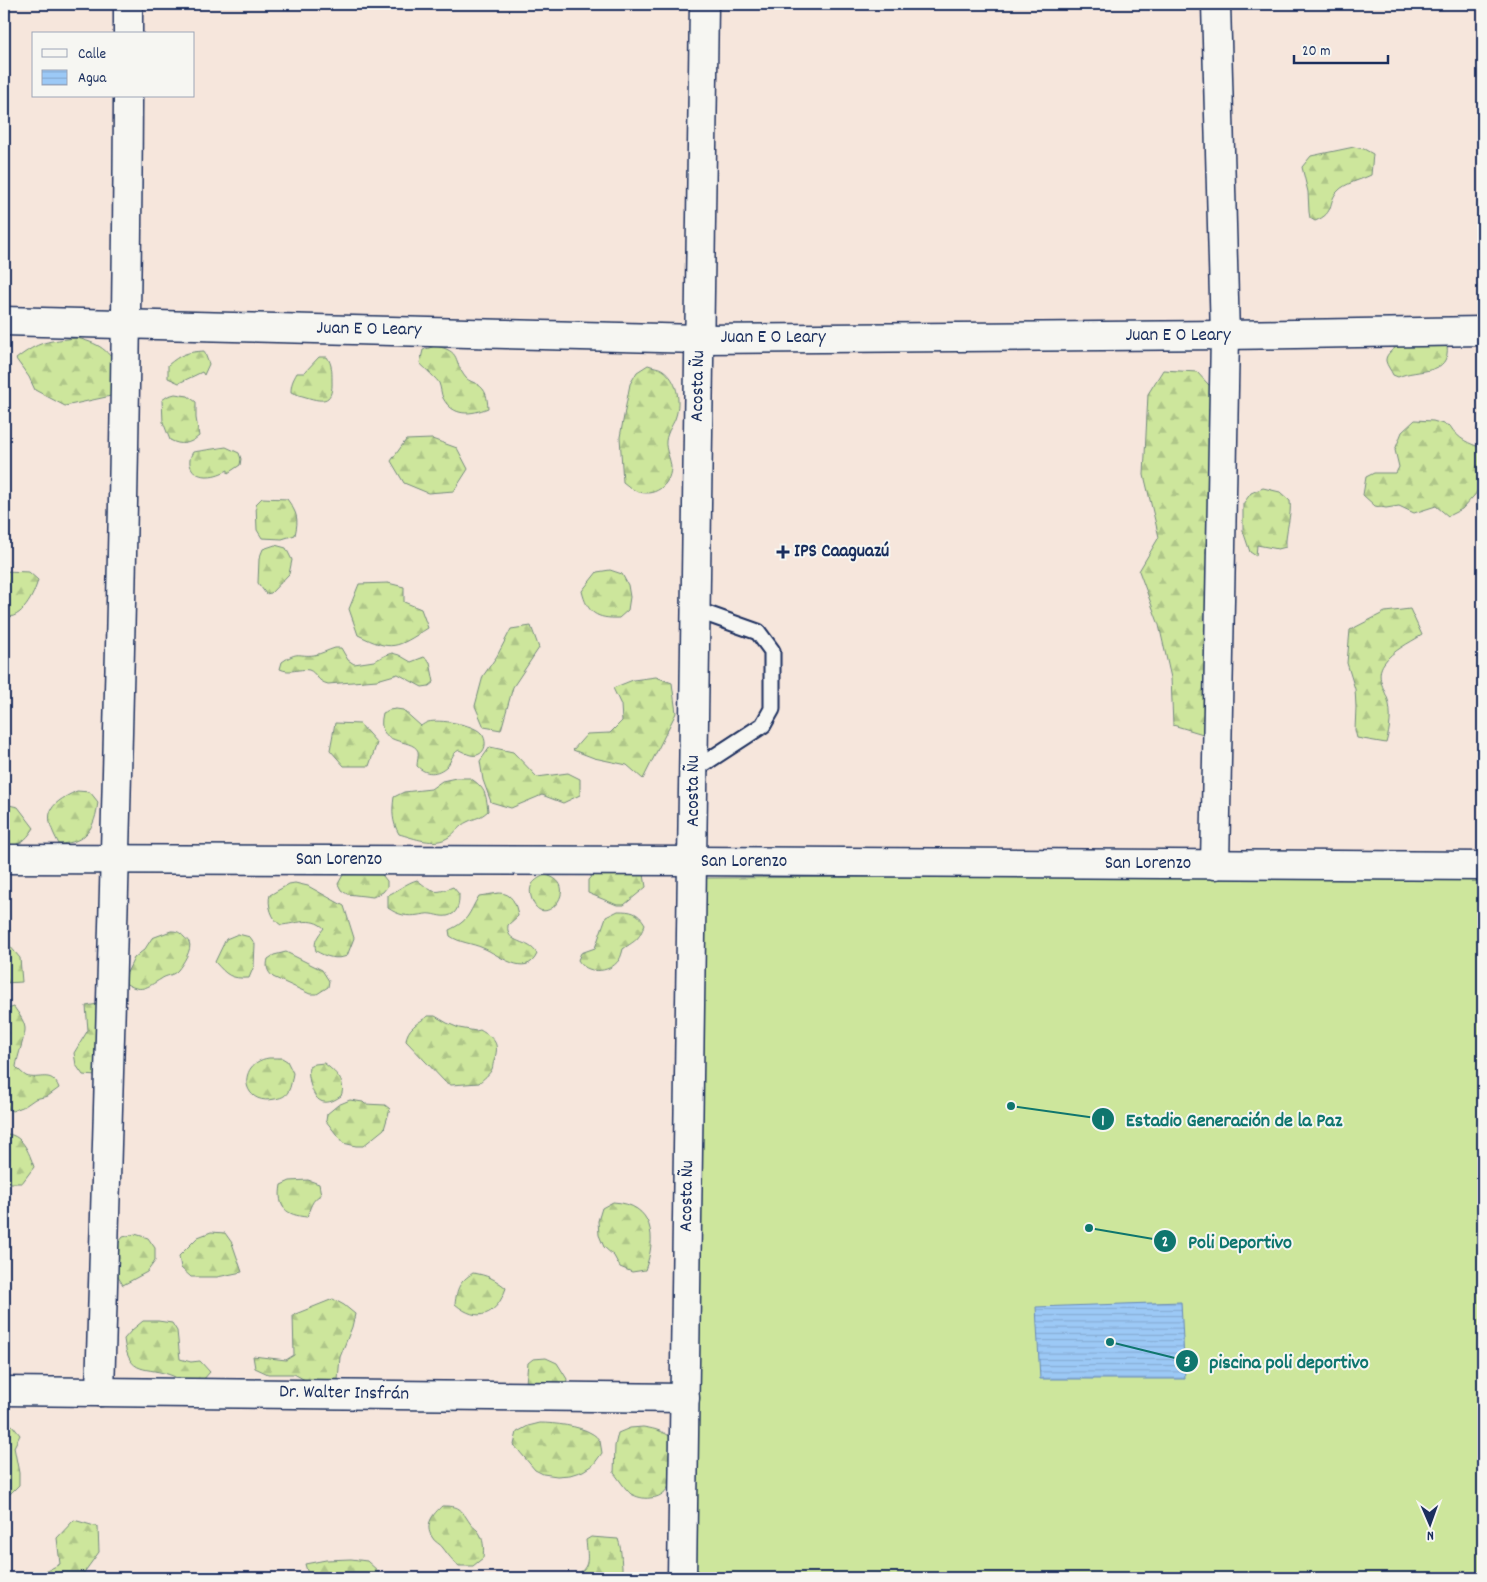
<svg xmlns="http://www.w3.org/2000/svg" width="1487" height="1582" font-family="Dekko,sans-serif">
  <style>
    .forest { fill: url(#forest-firs); stroke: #748a7d }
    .garden { fill: #cde69c; stroke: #748a7d }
    .water { fill: url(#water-rules); stroke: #688bb9 }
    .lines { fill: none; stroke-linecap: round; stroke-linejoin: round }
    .service-casing { stroke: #1b2f5e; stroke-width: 19 }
    .minor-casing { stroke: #1b2f5e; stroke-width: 31 }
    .service { stroke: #f6f6f2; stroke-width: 15 }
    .minor { stroke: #f6f6f2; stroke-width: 28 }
    .poi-dot { fill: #1b2f5e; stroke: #f6f6f2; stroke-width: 2 }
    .labels { text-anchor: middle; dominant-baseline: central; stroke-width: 4; stroke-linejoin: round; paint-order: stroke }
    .street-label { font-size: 19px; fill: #1b2f5e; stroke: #f6f6f2 }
    .poi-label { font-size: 19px; font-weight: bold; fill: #1b2f5e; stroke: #f6f6f2; text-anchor: start }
    .leader { fill: none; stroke: #0f766e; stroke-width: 2 }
    .callout-dot { fill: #0f766e; stroke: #f6f6f2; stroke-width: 2 }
    .mark-label { font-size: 15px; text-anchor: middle; font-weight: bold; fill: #fff }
    .callout-label { font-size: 20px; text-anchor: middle; font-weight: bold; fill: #0f766e; stroke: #f6f6f2; stroke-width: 4; stroke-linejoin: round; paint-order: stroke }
  </style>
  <defs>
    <pattern id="forest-firs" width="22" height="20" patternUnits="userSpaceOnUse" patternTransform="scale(1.25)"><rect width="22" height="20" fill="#cde69c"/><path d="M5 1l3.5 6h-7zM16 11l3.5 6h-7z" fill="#afc689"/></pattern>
    <pattern id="water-rules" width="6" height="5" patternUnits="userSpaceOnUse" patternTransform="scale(1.25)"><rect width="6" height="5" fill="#9cc9f6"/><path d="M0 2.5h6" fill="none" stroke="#86add5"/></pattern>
  </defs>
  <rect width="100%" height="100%" fill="#f6e6dc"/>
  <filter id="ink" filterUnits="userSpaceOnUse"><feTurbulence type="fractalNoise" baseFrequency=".02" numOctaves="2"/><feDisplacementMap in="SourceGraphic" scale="10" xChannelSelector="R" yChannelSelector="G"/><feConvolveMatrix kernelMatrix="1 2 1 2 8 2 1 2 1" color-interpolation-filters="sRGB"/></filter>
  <g filter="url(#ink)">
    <g class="forest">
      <path d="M 1354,147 L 1364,149 L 1373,154 L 1371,175 C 1361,180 1345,183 1338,191 C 1327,202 1336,213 1315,221 L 1310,218 L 1309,212 L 1308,192 L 1302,167 L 1311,156 Z"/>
      <path d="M 77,338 C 104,345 110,352 122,376 L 111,396 L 65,406 L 35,390 L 29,377 L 16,359 C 39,341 48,341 77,338 Z"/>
      <path d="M 1413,339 L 1447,345 C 1451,377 1417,368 1398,377 L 1393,375 C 1391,370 1387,366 1386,361 C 1385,350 1405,343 1413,339 Z"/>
      <path d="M 435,346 C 463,351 452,361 466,378 C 469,381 473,382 477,384 C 487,390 487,398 488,408 C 471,415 453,417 443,398 C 441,394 441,388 439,383 C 438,380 424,368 420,363 L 423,350 Z"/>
      <path d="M 204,351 L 209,364 L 204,375 L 202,372 L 179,383 L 168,378 L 168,365 C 181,354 187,352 204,351 Z"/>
      <path d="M 319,357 L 327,357 C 332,364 332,371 332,380 C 333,402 325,403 306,397 C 300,395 296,395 291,392 C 291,384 293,380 297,373 L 304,373 Z"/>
      <path d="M 648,365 C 653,367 659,367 663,370 C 677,380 681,400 676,416 C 674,424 667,431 666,441 C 665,450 671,459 671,468 C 670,486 654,498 636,491 C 631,489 627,485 623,482 L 620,437 L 630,384 L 637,372 Z"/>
      <polygon points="1163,370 1197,372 1218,395 1210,531 1206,552 1210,568 1213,617 1205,643 1216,679 1203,734 1173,725 1171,678 1159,625 1139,571 1159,537 1144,475 1148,394"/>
      <path d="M 175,394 L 188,396 L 196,402 L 196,418 L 199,436 C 190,444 181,446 170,440 L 163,422 L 162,400 L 168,396 Z"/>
      <path d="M 1415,420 L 1433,421 L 1450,426 C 1458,439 1469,444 1483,448 L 1483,486 L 1462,509 L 1448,516 L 1436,506 L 1414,513 L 1399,506 L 1386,508 L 1375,506 L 1363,495 L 1366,477 L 1374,473 L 1396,473 L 1399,467 L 1395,450 L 1402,432 Z"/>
      <polygon points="432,439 457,448 468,469 454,491 428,493 404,483 391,461 406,440"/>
      <path d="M 226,447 L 239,453 L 241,459 L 240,465 L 228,473 L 228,470 C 222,473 215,476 208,476 C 193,477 185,464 193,452 Z"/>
      <path d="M 1263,488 L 1280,492 L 1290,501 C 1292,516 1285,531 1286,547 L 1278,549 L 1257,545 L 1256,556 L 1250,552 L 1243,531 L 1243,504 L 1251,493 Z"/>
      <path d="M 262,498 L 287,499 C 297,513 299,518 295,535 L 282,539 L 262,538 L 257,530 L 256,504 Z"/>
      <polygon points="275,545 286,548 292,560 289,574 271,593 266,594 258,583 259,559 263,549"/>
      <path d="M 610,570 L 622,574 L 628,585 L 630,597 L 628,610 L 619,618 C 597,619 587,613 582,591 L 597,572 Z"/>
      <path d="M 4,571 L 29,572 L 38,580 C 34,595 22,620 4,617 Z"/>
      <path d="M 388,583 L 404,587 L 404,602 L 421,609 L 428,628 C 397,648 392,652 358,635 L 349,609 L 359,584 Z"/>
      <path d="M 1410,609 L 1422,635 C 1409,643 1392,651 1384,663 C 1375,676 1384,688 1388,700 C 1392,714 1390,729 1386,743 L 1357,738 L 1355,730 L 1356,707 L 1355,689 L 1347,663 L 1350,630 L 1385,612 Z"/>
      <polygon points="531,626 539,648 513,687 501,730 484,727 475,706 483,676 497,656 511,629"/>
      <path d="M 335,648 L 341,648 L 348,660 L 354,664 L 374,661 L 386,655 L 392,653 L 399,655 L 411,662 L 424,657 L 430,662 L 434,682 L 429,686 L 422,687 L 398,674 L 377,680 L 328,684 C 316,681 317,673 309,670 C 299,668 290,674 280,669 L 282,662 C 299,650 298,657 314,655 C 321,654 328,650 335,648 Z"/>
      <polygon points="656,677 672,683 676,713 643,779 627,765 594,758 573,750 587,734 610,733 622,721 621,705 613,688 633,680"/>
      <path d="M 396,709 L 403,710 L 421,726 C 422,725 427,722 428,722 C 439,719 473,724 481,733 C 487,739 487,752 477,755 C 471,757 464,752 459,750 C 451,754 452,761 447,766 C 437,775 426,775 417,766 C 417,762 419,755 418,751 C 412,737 374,748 383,713 L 389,710 Z"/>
      <polygon points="335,723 360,724 377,743 369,766 344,766 330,750"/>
      <polygon points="490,747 513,752 537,777 568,773 580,779 580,795 563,803 542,795 511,808 491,802 483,780 480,761"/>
      <path d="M 470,778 C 485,788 486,793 488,811 C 479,819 477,817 467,822 C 460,825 455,833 449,837 C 434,847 414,838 399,834 C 392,822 392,811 394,797 L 404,792 L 431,789 L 442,781 L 456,778 Z"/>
      <path d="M 77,791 L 90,792 L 98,802 C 95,828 86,843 59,844 C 43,815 46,805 77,791 Z"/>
      <path d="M 4,804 L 18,807 L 34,828 C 25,841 21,845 4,847 Z"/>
      <polygon points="643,868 646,887 624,905 617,905 588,893 588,880 597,870"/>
      <polygon points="379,871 387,881 387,887 383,892 373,897 347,894 341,890 338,884 344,873"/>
      <path d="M 545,875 C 583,883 545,930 533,902 C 527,888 531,881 545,875 Z"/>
      <path d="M 417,880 C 433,892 433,895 453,887 L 459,894 C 459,901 459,908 454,913 C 446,919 438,915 431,914 C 427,913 422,915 419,915 C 407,917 398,915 388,908 L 388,895 C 399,890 406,883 417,880 Z"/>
      <path d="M 295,883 L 308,886 L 344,906 L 354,938 L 347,956 C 336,960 326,957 316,951 C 313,941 318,936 324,928 C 311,916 296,924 281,925 C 272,920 267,904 270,895 L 289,884 Z"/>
      <path d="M 499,893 C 512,893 516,903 518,916 L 508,925 C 505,945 530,939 537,954 C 526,979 498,954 483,948 C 472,943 460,943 450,936 L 449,930 C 470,920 468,914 479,896 Z"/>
      <path d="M 618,911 C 631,911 638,912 645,924 C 638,941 637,939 623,949 C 622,953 621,957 619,960 C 609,974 586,974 578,960 L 581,953 L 595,948 L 606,917 Z"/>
      <path d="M 171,931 C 177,931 180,932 184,937 C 186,939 188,940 189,942 C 193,949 182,965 178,970 C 173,976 166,975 161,979 C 146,988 141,993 125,983 L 125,977 L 134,958 L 145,949 L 152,938 Z"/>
      <path d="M 238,934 L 250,937 L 255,944 L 254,966 L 249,978 C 230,979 227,975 215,962 L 226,939 Z"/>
      <polygon points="4,939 20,958 22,982 4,983"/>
      <path d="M 286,952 L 322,970 L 329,981 L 328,987 L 317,994 L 310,994 L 273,977 C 267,971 266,967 268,959 L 274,955 Z"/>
      <polygon points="98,1004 96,1076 83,1075 76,1065 74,1053 88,1030 86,1006"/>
      <path d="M 14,1007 C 18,1013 24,1020 25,1028 C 26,1034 17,1057 16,1067 C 19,1070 23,1074 26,1076 C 39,1081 52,1069 59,1088 L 48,1096 L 35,1099 L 25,1106 L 12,1111 L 4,1107 L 4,1010 Z"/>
      <path d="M 428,1016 L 435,1016 L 447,1023 L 459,1028 L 476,1031 L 480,1030 C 495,1039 500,1043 494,1061 C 493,1063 493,1066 492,1069 C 490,1074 483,1079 479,1083 L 451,1085 L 445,1082 L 406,1041 C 407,1028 418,1023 428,1016 Z"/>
      <path d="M 269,1058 L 282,1058 L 287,1061 L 293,1073 C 292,1079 291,1087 288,1092 C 285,1097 280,1098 275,1099 C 240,1107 237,1062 269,1058 Z"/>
      <path d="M 324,1063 C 335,1072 347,1081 341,1096 C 324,1108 315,1102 310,1083 C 309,1077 308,1073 309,1067 L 315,1064 Z"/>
      <polygon points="350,1100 363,1102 365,1104 385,1105 390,1109 384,1129 363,1146 356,1146 343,1143 326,1121 327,1114 338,1105"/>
      <path d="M 4,1134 C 22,1133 29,1152 34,1167 L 22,1183 L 4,1183 Z"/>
      <path d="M 308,1180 L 319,1184 L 321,1195 C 312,1199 310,1208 307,1217 C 286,1215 277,1208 281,1185 L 290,1181 Z"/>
      <path d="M 613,1202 C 654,1204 657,1238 645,1270 L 632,1272 L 620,1267 L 614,1256 L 604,1247 L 599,1235 L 598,1221 L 602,1208 Z"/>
      <polygon points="211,1232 225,1233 232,1243 242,1272 217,1277 191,1277 181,1268 179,1256 198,1237"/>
      <polygon points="135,1234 148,1238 155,1248 155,1261 147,1272 123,1285 115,1272 115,1247 123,1237"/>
      <path d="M 473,1273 C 487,1275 495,1279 506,1288 C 497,1315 478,1324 455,1304 C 457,1288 459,1282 473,1273 Z"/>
      <polygon points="333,1299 344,1305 355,1314 352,1327 340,1357 338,1380 314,1390 305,1380 294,1374 268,1374 255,1368 253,1356 286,1360 294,1355 293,1315"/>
      <path d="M 143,1321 L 158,1321 L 172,1323 L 177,1331 L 180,1359 L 191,1362 L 200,1361 L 210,1372 L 202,1381 L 190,1386 C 185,1383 179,1379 173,1376 C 146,1365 129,1378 124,1339 L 132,1330 Z"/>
      <polygon points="546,1358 557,1363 567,1379 566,1385 526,1383 528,1363 533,1359"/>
      <polygon points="4,1421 12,1425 20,1435 14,1447 19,1473 19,1485 10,1494 4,1497"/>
      <path d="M 540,1423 C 554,1423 580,1426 591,1433 C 595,1435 598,1438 600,1441 L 602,1453 L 594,1464 L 583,1471 L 570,1475 L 557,1476 L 543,1474 L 535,1470 L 514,1445 L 517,1432 L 528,1426 Z"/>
      <path d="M 643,1427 C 657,1429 666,1432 677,1442 C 676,1462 676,1497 650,1498 C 643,1499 637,1497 631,1494 C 625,1489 619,1479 614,1473 L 615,1446 L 618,1433 L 630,1428 Z"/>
      <path d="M 442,1506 C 460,1506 460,1508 470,1523 C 472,1526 475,1528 478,1531 C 484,1539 484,1548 483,1558 L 473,1566 L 459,1566 C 452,1560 449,1556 443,1548 C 441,1544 434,1542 432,1537 C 424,1525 433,1514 442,1506 Z"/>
      <polygon points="74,1520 98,1527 99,1552 80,1578 33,1578 60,1564 57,1538"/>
      <path d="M 591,1537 L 618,1539 C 623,1552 620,1565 624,1578 L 631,1578 L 571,1578 C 591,1568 588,1561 586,1540 Z"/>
      <polygon points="351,1559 367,1561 378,1571 379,1578 313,1578 307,1571 305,1564 326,1560"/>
    </g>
    <polygon class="garden" points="1483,874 1483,1578 686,1578 705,878"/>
    <polygon class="water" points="1181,1302 1185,1379 1040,1379 1036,1307"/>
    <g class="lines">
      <defs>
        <polyline id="service" points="694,770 763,725 772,709 772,651 758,632 696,610"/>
        <g id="minor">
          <polyline points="128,34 128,4"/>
          <polyline points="4,321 699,339 1225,335 1483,331"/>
          <polyline points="4,859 693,861 1483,866"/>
          <polyline points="1215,865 1225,335 1216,4"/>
          <polyline points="4,1391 685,1398"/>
          <path d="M 100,1392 C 112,960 126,528 128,96"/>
          <polyline points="682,1578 704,4"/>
        </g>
      </defs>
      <use href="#service" class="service-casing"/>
      <use href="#minor" class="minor-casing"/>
      <use href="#service" class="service"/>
      <use href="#minor" class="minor"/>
    </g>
  </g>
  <path class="poi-dot" d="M780.5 544.5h5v5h5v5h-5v5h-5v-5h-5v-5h5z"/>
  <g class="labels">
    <g class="street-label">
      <text transform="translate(369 330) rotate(1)">Juan E O Leary</text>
      <text x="1178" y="336">Juan E O Leary</text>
      <text x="773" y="338">Juan E O Leary</text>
      <text transform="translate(699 386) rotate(-89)">Acosta Ñu</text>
      <text transform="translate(694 791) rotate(-90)">Acosta Ñu</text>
      <text x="339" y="860">San Lorenzo</text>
      <text x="744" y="862">San Lorenzo</text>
      <text x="1148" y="864">San Lorenzo</text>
      <text transform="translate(688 1196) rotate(-89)">Acosta Ñu</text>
      <text transform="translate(344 1394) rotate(1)">Dr. Walter Insfrán</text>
    </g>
    <g class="poi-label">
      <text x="794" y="552">IPS Caaguazú</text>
    </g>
  </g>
  <path class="leader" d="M1011 1106L1103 1119M1089 1228L1165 1241M1110 1342L1187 1361"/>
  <g class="callout-dot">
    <circle cx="1011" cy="1106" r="5"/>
    <circle cx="1089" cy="1228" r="5"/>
    <circle cx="1110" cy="1342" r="5"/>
    <circle cx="1103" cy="1119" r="12"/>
    <circle cx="1165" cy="1241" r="12"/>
    <circle cx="1187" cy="1361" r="12"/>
  </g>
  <g class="mark-label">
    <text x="1103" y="1125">1</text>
    <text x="1165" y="1246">2</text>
    <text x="1187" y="1366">3</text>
  </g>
  <g class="callout-label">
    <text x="1234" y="1126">Estadio Generación de la Paz</text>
    <text x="1240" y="1248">Poli Deportivo</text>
    <text x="1289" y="1368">piscina poli deportivo</text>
  </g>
  <rect width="1487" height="1582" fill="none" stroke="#f6f6f2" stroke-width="20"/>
  <rect x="10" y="10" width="1467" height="1562" fill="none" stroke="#1b2f5e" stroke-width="2" filter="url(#ink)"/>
  <rect x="32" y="32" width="162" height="65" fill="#f6f6f2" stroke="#9ea6b7"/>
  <rect x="42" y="49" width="25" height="8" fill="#f6f6f2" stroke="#9ea6b7"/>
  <text x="78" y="58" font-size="15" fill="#1b2f5e">Calle</text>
  <rect x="42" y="70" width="25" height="15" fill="url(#water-rules)" stroke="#9ea6b7"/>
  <text x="78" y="82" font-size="15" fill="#1b2f5e">Agua</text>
  <g transform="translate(1430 1524) rotate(178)" stroke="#f6f6f2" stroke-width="4" paint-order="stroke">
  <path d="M0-4L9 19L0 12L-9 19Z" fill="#1b2f5e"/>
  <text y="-8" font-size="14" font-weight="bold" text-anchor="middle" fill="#1b2f5e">N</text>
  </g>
  <path d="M1294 55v8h94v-8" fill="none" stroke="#1b2f5e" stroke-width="2.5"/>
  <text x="1302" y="55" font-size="15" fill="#1b2f5e" stroke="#f6f6f2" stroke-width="4" paint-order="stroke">20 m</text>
</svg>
